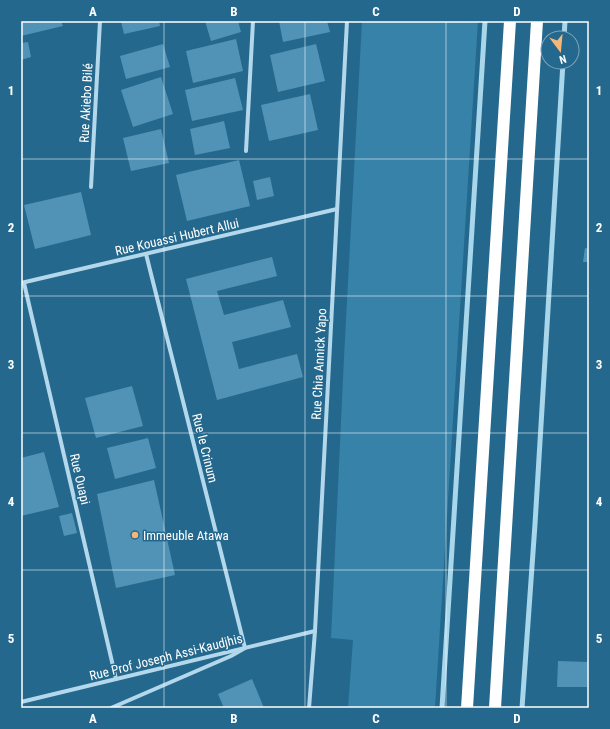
<svg xmlns="http://www.w3.org/2000/svg" width="610" height="729" font-family="'Roboto Condensed',sans-serif">
  <style>
    .green { fill: #3682a8 }
    .lines { fill: none; stroke-linecap: round; stroke-linejoin: round }
    .stream { stroke: #a8d6eb; stroke-width: 5 }
    .building { fill: #5193b6 }
    .street { stroke: #b4d8eb; stroke-width: 4 }
    .highway { stroke: #fff; stroke-width: 12 }
    .grid { fill: none; stroke: #fff; stroke-width: 1; stroke-opacity: 0.55 }
    .poi-dot { fill: #f5b778; stroke: #25688d; stroke-width: 1.5 }
    .labels { text-anchor: middle; dominant-baseline: central; stroke-width: 3; stroke-linejoin: round; paint-order: stroke }
    .street-label { font-size: 13px; fill: #fff; stroke: #25688d }
    .poi-label { font-size: 13px; fill: #fff; stroke: #25688d; text-anchor: start }
    .neatline { fill: none; stroke: #fff; stroke-width: 1.5 }
    .grid-label { font-size: 13px; text-anchor: middle; font-weight: bold; fill: #fff }
  </style>
  <rect width="100%" height="100%" fill="#25688d"/>
  <polygon class="green" points="362,21 478,21 435,708 348,708 353,640 331,638 344,357"/>
  <g class="lines">
    <g class="stream">
      <polyline points="564,38 565,21"/>
      <polyline points="442,708 485,21"/>
      <polyline points="522,708 535,524 563,62"/>
    </g>
  </g>
  <g class="building">
    <polygon points="21,21 61,21 63,26 21,36"/>
    <polygon points="121,21 159,21 160,26 124,34"/>
    <polygon points="205,21 238,21 241,32 211,41"/>
    <polygon points="279,21 327,21 330,32 283,42"/>
    <polygon points="236,39 243,71 193,83 186,51"/>
    <polygon points="28,42 31,57 21,60 21,43"/>
    <polygon points="163,44 170,67 126,79 120,56"/>
    <polygon points="316,44 325,81 278,92 270,55"/>
    <polygon points="161,77 173,114 133,127 121,90"/>
    <polygon points="235,78 243,110 192,121 185,90"/>
    <polygon points="310,94 318,130 269,141 261,105"/>
    <polygon points="224,121 230,148 195,155 190,129"/>
    <polygon points="161,129 169,163 131,171 123,138"/>
    <polygon points="239,160 250,206 187,221 176,175"/>
    <polygon points="270,177 274,196 257,200 253,181"/>
    <polygon points="81,192 91,235 35,249 24,205"/>
    <polygon points="585,248 589,249 589,262 583,262"/>
    <polygon points="272,257 277,276 217,291 224,315 283,300 291,327 232,342 239,369 297,354 303,377 217,400 186,279"/>
    <polygon points="132,386 143,426 96,438 85,398"/>
    <polygon points="148,438 156,468 115,479 107,448"/>
    <polygon points="44,452 59,507 21,516 21,458"/>
    <polygon points="154,480 175,575 116,588 97,494"/>
    <polygon points="72,513 77,533 64,536 59,516"/>
    <polygon points="558,661 588,662 587,687 557,687"/>
    <polygon points="252,679 264,708 224,708 218,694"/>
  </g>
  <g class="lines">
    <g class="street">
      <polyline points="246,151 253,21"/>
      <polyline points="91,187 100,21"/>
      <polyline points="21,283 337,209"/>
      <polyline points="24,283 116,679"/>
      <polyline points="21,702 315,631"/>
      <polyline points="111,708 231,656 245,648 146,254"/>
      <polyline points="309,708 315,631 347,21"/>
    </g>
    <g class="highway">
      <polyline points="467,708 510,21"/>
      <polyline points="495,708 537,21"/>
    </g>
  </g>
  <path class="grid" d="M 164,21 L 164,708M 305,21 L 305,708M 446,21 L 446,708M 21,159 L 589,159M 21,296 L 589,296M 21,433 L 589,433M 21,570 L 589,570"/>
  <circle class="poi-dot" cx="135" cy="535" r="4"/>
  <g class="labels">
    <g class="street-label">
      <text transform="translate(86 103) rotate(-87)">Rue Akiebo Bilé</text>
      <text transform="translate(177 237) rotate(-13)">Rue Kouassi Hubert Allui</text>
      <text transform="translate(319 364) rotate(-87)">Rue Chia Annick Yapo</text>
      <text transform="translate(205 448) rotate(76)">Rue le Crinum</text>
      <text transform="translate(80 479) rotate(77)">Rue Ouapi</text>
      <text transform="translate(166 657) rotate(-14)">Rue Prof Joseph Assi-Kaudjhis</text>
    </g>
    <g class="poi-label">
      <text x="143" y="535">Immeuble Atawa</text>
    </g>
  </g>
  <rect width="610" height="729" fill="none" stroke="#25688d" stroke-width="44"/>
  <g transform="translate(560 50) rotate(164)"><circle r="19" fill="#25688d" stroke="#7ca4bb"/>
  <path d="M0-3L7 15L0 10L-7 15Z" fill="#f5b778"/>
  <text y="-6" font-size="11" font-weight="bold" text-anchor="middle" fill="#ffffff">N</text>
  </g>
  <rect x="22" y="22" width="566" height="685" class="neatline"/>
  <g class="grid-label">
    <text x="93" y="16">A</text>
    <text x="234" y="16">B</text>
    <text x="376" y="16">C</text>
    <text x="517" y="16">D</text>
    <text x="11" y="95">1</text>
    <text x="599" y="95">1</text>
    <text x="11" y="232">2</text>
    <text x="599" y="232">2</text>
    <text x="11" y="369">3</text>
    <text x="599" y="369">3</text>
    <text x="11" y="506">4</text>
    <text x="599" y="506">4</text>
    <text x="11" y="643">5</text>
    <text x="599" y="643">5</text>
    <text x="93" y="723">A</text>
    <text x="234" y="723">B</text>
    <text x="376" y="723">C</text>
    <text x="517" y="723">D</text>
  </g>
</svg>
